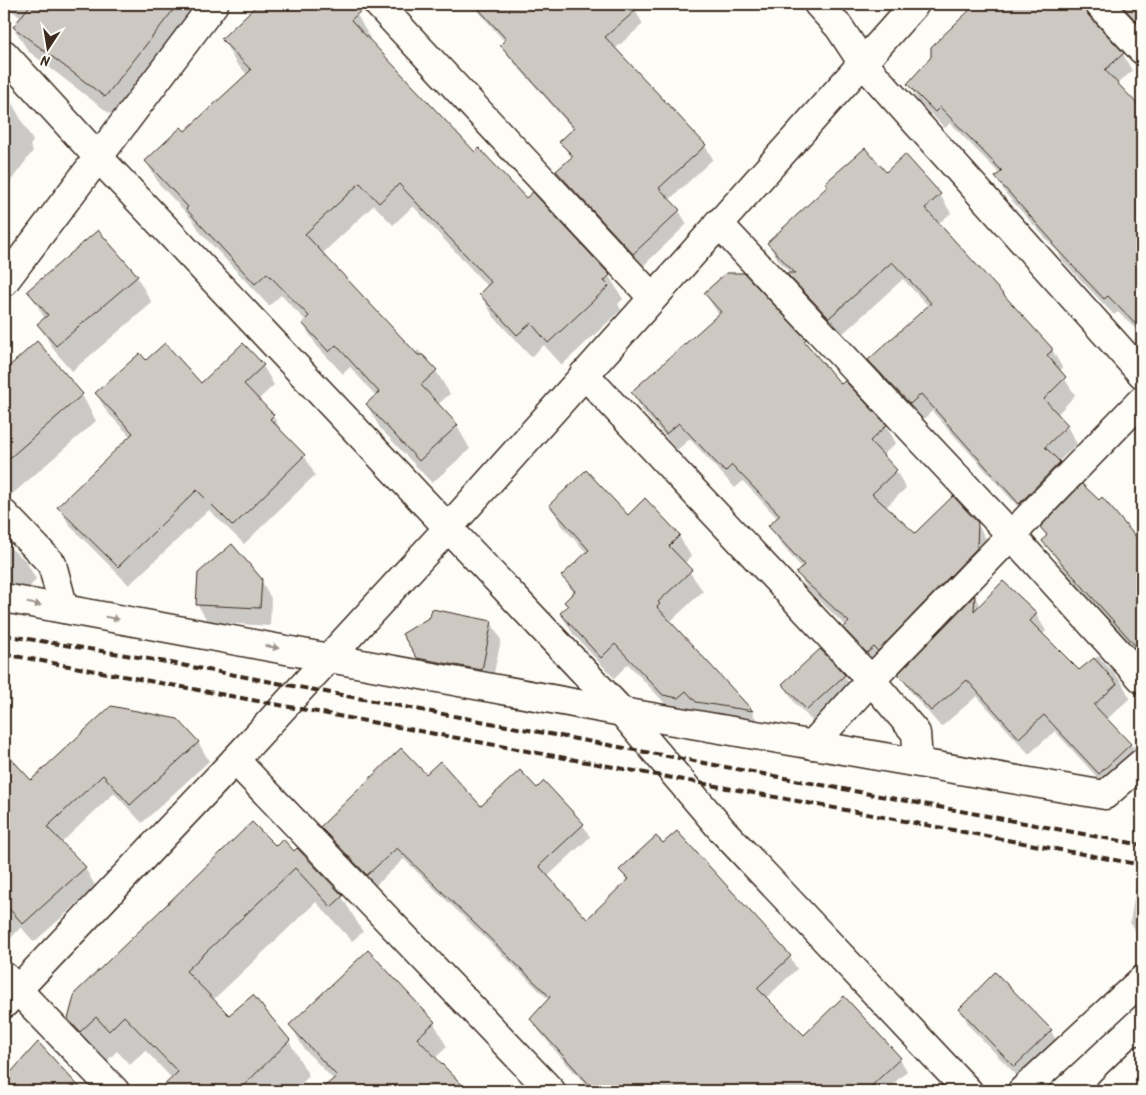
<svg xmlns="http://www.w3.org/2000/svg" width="1146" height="1095" font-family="Kalam,sans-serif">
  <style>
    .shadow { fill: #0003 }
    .building { fill: #cdc8c2; stroke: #3b2a1e }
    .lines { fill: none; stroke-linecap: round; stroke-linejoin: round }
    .minor-casing { stroke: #3b2a1e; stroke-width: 31 }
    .minor { stroke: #fdfcf7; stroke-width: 28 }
    .rail { stroke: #3b2a1e; stroke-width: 4; stroke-dasharray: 8 4; stroke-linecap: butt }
    .oneway { fill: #9c938a }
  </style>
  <rect width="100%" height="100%" fill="#fdfcf7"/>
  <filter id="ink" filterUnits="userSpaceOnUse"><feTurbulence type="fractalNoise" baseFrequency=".02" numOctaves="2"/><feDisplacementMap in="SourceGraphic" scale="10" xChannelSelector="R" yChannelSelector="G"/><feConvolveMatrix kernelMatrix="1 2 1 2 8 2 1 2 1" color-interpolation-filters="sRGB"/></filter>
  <g filter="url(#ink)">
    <g class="shadow">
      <polygon points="4,4 196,4 201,14 118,120 28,51 14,28 21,18"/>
      <polygon points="260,4 346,4 357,15 370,38 368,40 475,154 526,200 533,194 609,276 623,299 618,304 621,310 562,365 544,345 531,357 494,317 480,294 488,287 413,206 393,225 374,205 322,254 415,353 418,350 436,371 450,394 437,405 457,426 470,449 432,483 380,428 367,405 376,396 350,367 343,374 317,346 303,324 306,321 281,295 269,306 200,232 193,220 159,184 146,161 185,133 247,74 236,63 223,40"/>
      <polygon points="472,4 575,4 582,13 592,4 629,4 635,10 643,24 615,49 705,146 713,159 669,200 679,211 687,224 642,267 565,185 558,172 572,159 561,142 574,130 510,58 502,45 505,42"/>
      <polygon points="972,4 1142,4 1142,32 1093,16 1093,20 1123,54 1132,71 1117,84 1142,111 1142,335 1118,312 1114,315 1063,261 1058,252 1006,194 996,177 1000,174 950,123 945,128 918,101 908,84 969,13 967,9"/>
      <polygon points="4,89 33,141 30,146 33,151 7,186 4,183"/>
      <polygon points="905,156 940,195 951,213 938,224 1051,348 1062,367 1060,372 1075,395 1057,415 1067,426 1077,444 1058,462 1070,481 1031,521 932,411 921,422 880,378 870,360 929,307 903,279 840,336 798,291 789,274 791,274 779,261 768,243 886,174"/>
      <polygon points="98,232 137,277 152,303 72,371 54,350 39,325 45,319 29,291"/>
      <polygon points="705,293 805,340 812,352 841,386 886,426 896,443 882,456 896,471 906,488 885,508 915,535 977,524 988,542 878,670 855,645 845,628 847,627 808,590 798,573 802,568 780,543 770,526 778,519 743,481 735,488 690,439 677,450 642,410 632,393 719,315"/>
      <polygon points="37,343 82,395 96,421 9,497 4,491 4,372"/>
      <polygon points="146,362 201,384 263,366 274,385 258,400 273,416 284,435 304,455 315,475 244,544 209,510 129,585 70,526 59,507 131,437 107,412 96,393"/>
      <polygon points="1102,499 1142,544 1142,662 1069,577 1044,541 1047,537 1042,528"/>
      <polygon points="645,500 679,536 691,556 684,564 703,591 670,622 752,712 763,731 709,722 698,710 690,718 676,715 628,664 614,678 573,634 561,614 569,607 574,594 563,576 587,553 562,526 550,505 628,517"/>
      <polygon points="4,543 25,560 36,579 19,601 4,599"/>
      <polygon points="261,580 271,598 270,626 208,622 198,605"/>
      <polygon points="1003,583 1036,614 1046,631 1042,635 1079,672 1098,656 1121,681 1130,698 1106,720 1130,745 1142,751 1109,790 1055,731 1029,754 977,696 941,727 910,691 900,674 975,597 980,606"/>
      <polygon points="491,622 501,640 491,687 429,676 404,634"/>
      <polygon points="844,675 854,693 818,727 794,702 784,685"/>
      <polygon points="198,742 209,761 142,823 114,793 61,843 85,868 96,887 34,942 21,927 11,938 4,931 4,753 31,782"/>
      <polygon points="426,776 481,808 537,790 583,825 590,837 547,877 587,921 627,882 621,870 790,957 797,969 766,998 804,1037 900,1059 907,1071 886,1091 592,1091 564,1061 539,1031 532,1019 549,1000 404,859 374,887 329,839 322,827"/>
      <polygon points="276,848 294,853 297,850 342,897 363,932 352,941 316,902 213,1000 229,1017 253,997 289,1041 309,1076 294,1091 184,1091 145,1050 130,1065 117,1051 101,1067 89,1055 69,1019"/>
      <polygon points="1136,887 1142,888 1142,932 1135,931 1130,922"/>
      <polygon points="368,952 434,1023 447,1047 435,1058 469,1091 322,1091 334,1080 304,1049 291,1025"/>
      <polygon points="995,973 1051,1031 1061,1048 1025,1084 970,1027 960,1009"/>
      <polygon points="38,1044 82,1091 4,1091 4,1082"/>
    </g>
    <g class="building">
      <polygon points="31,4 178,4 105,97 13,27"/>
      <polygon points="258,4 363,4 363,9 351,20 475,152 479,148 526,198 533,192 610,275 604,281 609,286 548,343 531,323 517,335 479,294 491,282 399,184 379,203 360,183 305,234 418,355 423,355 437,370 421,385 458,425 419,461 366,404 379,392 336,345 329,352 302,323 309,316 267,273 255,284 186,209 188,207 145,161 181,127 185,131 251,70 221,39"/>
      <polygon points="474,4 643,4 605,37 706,145 659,188 680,210 633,254 556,171 573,156 559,142 574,128 500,45 506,39"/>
      <polygon points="976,4 1084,4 1088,15 1124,53 1105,70 1142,109 1142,331 1108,296 1104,299 1052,244 1054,243 995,177 1002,171 940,107 935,112 907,84 931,57 931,47"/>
      <polygon points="1120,4 1142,4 1142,27"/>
      <polygon points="865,148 886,172 905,154 941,194 925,208 1052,348 1052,351 1047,355 1066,377 1044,399 1068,425 1045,447 1060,462 1019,504 921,394 910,404 868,360 931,303 892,262 829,318 786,273 795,273 767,243 828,186 825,183"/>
      <polygon points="98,230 138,276 56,346 37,324 48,315 27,291"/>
      <polygon points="726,273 744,273 806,339 804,341 841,384 845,381 887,425 870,441 897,470 872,494 915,533 953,496 978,523 977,548 878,651 874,647 867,653 843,628 849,622 796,573 804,565 768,526 780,515 732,465 725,472 679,423 666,434 631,392 721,312 704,293"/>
      <polygon points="37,341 83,394 4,463 4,371"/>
      <polygon points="165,343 201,383 243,343 264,365 244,384 274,415 270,419 305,455 233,526 197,490 118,567 57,507 133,433 95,393 140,353 146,360"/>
      <polygon points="586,470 628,515 645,498 680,535 669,546 692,570 658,602 660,604 657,607 753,711 696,702 686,691 678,698 663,695 615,644 601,658 560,613 568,606 564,602 575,591 561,576 589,550 549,505"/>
      <polygon points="1082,484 1099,500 1102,497 1142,544 1142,653 1042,541 1047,535 1040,527"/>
      <polygon points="232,544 262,579 260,608 196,605 198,573"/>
      <polygon points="1003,581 1037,613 1030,621 1079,670 1094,658 1117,684 1094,705 1131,744 1099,774 1044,715 1019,738 967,680 931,711 898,674 975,595 974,611"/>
      <polygon points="432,609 492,621 482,670 417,658 402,634 430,617"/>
      <polygon points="820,649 845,675 807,710 782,684"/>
      <polygon points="111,706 178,719 199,742 130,805 103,775 47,827 86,867 23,924 4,903 4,751 31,780"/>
      <polygon points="401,748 426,774 440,761 481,806 520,770 537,788 544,781 584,824 539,866 587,919 628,879 619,870 656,836 663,843 677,831 791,956 757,988 804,1035 844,996 901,1058 866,1091 595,1091 530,1019 550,997 397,848 367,875 320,827"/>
      <polygon points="252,822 276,846 283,839 294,851 297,848 343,896 331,907 295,868 186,971 229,1015 253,995 290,1040 238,1091 158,1091 178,1072 124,1016 109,1031 96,1017 80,1032 68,1019 75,993"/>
      <polygon points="368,950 435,1022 417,1038 468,1091 319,1091 337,1076 289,1025"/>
      <polygon points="995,972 1052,1030 1014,1067 959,1009"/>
      <polygon points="38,1042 83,1091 4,1091 4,1080"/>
    </g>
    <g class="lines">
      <defs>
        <g id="minor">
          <polyline points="378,4 652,297"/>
          <polyline points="818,4 839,27 862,62 1142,374"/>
          <polyline points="1099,4 1142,50"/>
          <polyline points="4,54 98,157 622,712 723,831 968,1091"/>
          <polyline points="718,223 1012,536 1142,679"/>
          <polyline points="4,282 214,4"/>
          <polyline points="584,374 871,680 916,733 918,762"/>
          <polyline points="4,514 52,564 64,609"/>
          <polyline points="4,598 622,712 1105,795 1142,763"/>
          <polyline points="812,745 871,680 1142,400"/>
          <polyline points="235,760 551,1091"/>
          <polyline points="5,977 115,1091"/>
          <polyline points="4,1004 235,760 449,527 915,4"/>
          <polyline points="1022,1091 1142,980"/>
          <polyline points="1110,1091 1142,1060"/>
        </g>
      </defs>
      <use href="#minor" class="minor-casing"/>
      <use href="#minor" class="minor"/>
      <g class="rail">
        <polyline points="4,635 144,658 1142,845"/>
        <polyline points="4,654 1142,865"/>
      </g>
    </g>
    <defs><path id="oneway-solid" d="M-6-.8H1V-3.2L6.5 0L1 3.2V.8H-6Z" transform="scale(1.25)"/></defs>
    <g class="oneway">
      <use href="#oneway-solid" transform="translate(34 604) rotate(10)"/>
      <use href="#oneway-solid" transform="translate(112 618) rotate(10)"/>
      <use href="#oneway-solid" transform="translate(272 647) rotate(10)"/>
    </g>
  </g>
  <rect width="1146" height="1095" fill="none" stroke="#fdfcf7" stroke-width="20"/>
  <rect x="10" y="10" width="1126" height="1075" fill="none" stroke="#3b2a1e" stroke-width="2" filter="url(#ink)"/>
  <g transform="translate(48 48) rotate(192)" stroke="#fdfcf7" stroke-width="4" paint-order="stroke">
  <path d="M0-4L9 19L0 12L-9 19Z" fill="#3b2a1e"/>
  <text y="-8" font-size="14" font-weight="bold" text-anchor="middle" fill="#3b2a1e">N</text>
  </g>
</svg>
